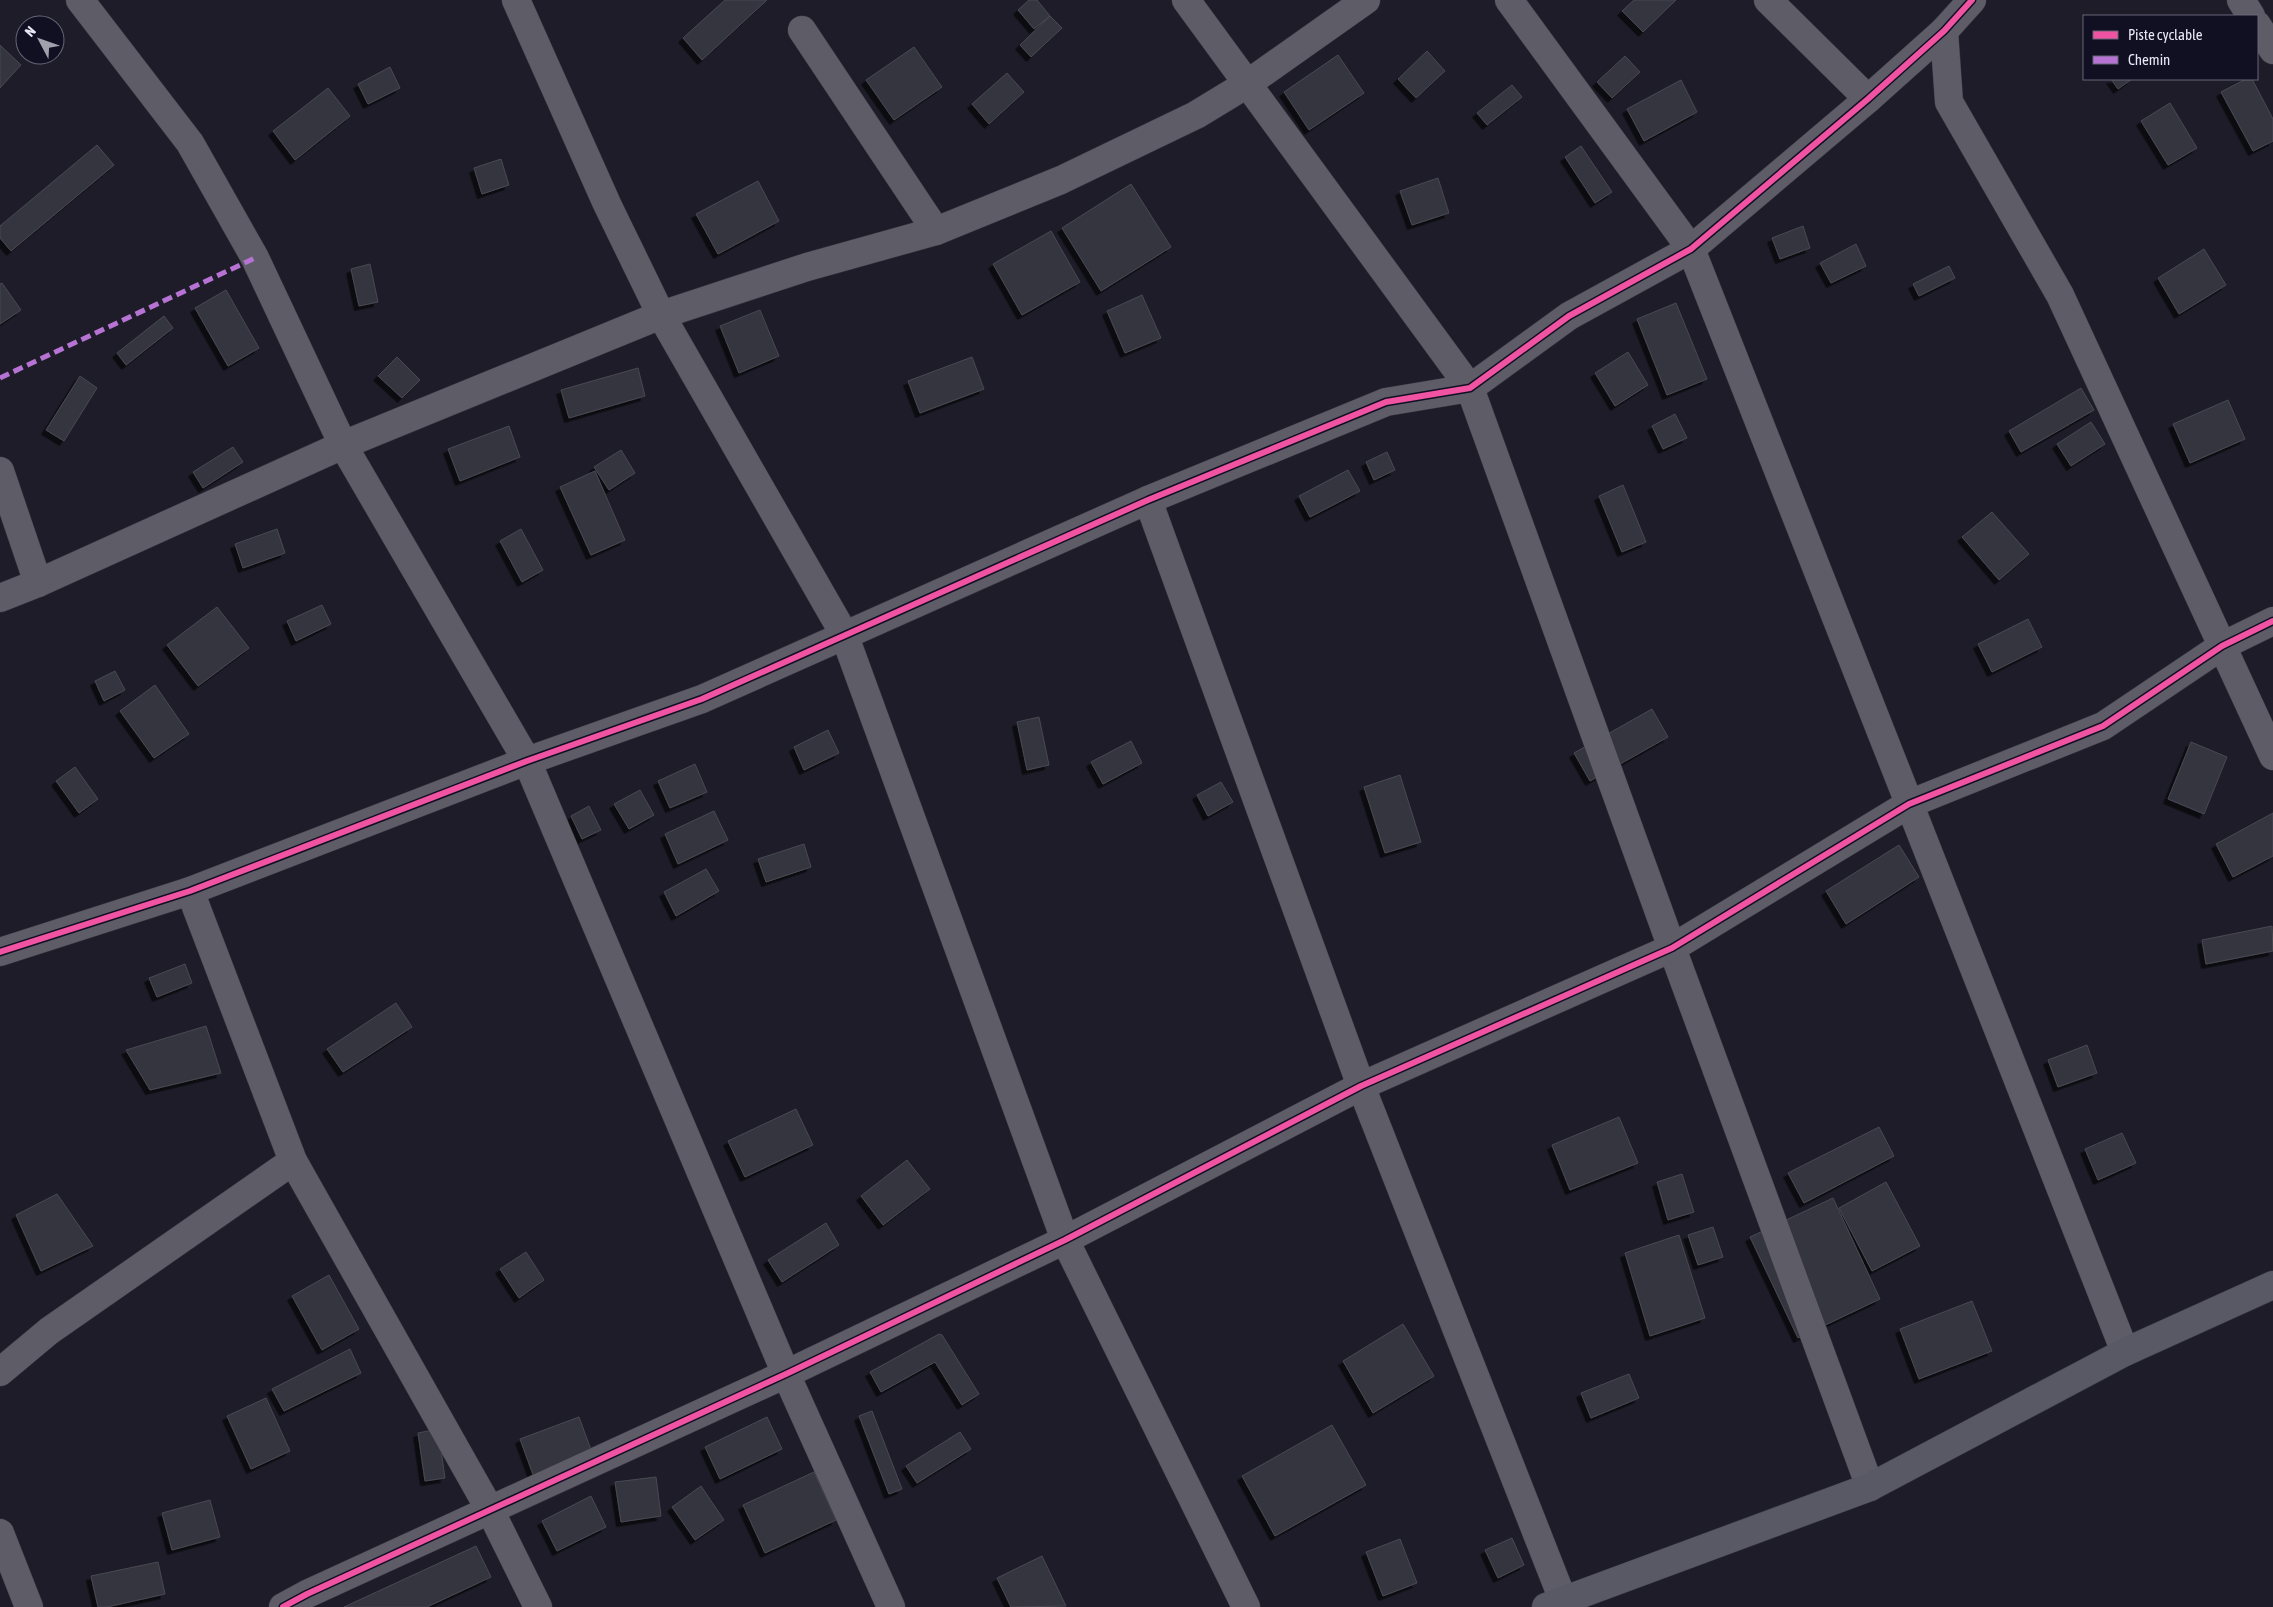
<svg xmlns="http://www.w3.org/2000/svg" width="2273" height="1607" font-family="'Asap Condensed',sans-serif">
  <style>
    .building { fill: #353540; stroke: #494952; filter: url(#shadow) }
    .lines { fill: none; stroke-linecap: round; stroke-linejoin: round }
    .street-casing { stroke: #393942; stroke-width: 29 }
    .secondary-casing { stroke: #393942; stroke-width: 29 }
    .street { stroke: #5e5d67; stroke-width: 28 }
    .secondary { stroke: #595965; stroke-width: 28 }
    .quiet { stroke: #b673d3; stroke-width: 5; stroke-dasharray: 10 5; stroke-linecap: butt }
    .cycleway-casing { stroke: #110f22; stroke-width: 9 }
    .cycleway { stroke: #f153a3; stroke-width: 6 }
  </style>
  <defs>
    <filter id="shadow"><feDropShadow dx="-4.5" dy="4.5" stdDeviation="0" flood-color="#0009"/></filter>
  </defs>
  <rect width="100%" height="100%" fill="#1d1c28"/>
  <g class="building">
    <polygon points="725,0 767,0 702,60 683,38"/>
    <polygon points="1029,0 1037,0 1050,16 1034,29 1018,10"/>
    <polygon points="1634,0 1676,0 1643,32 1622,11"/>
    <polygon points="1050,16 1062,28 1031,57 1020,45"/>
    <polygon points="0,45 21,65 0,88"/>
    <polygon points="914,47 942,87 894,120 866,80"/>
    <polygon points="1427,51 1445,71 1416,98 1398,79"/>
    <polygon points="1338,55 1364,93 1309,130 1284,92"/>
    <polygon points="1625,56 1640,72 1612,98 1597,82"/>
    <polygon points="390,67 400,88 368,104 358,84"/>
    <polygon points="1007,73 1024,92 989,124 972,104"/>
    <polygon points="2111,79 2132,79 2118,89"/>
    <polygon points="2246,79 2252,79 2273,119 2273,141 2253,151 2221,92"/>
    <polygon points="1681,80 1697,112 1644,141 1627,109"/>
    <polygon points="1512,85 1522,97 1487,125 1477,113"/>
    <polygon points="328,88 350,116 295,160 273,131"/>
    <polygon points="2170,103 2197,148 2168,165 2141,121"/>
    <polygon points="97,145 114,165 11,251 0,238 0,226"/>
    <polygon points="1581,146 1612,192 1595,203 1565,157"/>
    <polygon points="501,159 509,185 482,194 474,168"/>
    <polygon points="1438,178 1449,213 1412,225 1400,191"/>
    <polygon points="758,181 779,221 718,254 696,214"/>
    <polygon points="1131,184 1171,247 1101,291 1062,228"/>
    <polygon points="1803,226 1810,248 1780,259 1772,238"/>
    <polygon points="1051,231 1080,282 1022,315 993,264"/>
    <polygon points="1856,244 1866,266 1831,283 1820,263"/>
    <polygon points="2204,249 2226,285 2179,314 2158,278"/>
    <polygon points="370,264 378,302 359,306 351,269"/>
    <polygon points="1949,266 1955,278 1919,296 1913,284"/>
    <polygon points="2,283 21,310 0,324 0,284"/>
    <polygon points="226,290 259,348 228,366 195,308"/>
    <polygon points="1142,295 1161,338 1125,353 1107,311"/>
    <polygon points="1676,303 1707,379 1667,395 1637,319"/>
    <polygon points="760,310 779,356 739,373 720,326"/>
    <polygon points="164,316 173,328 126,365 117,353"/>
    <polygon points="1628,352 1648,385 1615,406 1595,373"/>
    <polygon points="397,357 420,380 402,398 378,376"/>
    <polygon points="972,357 984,389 920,413 908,381"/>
    <polygon points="638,368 645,396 569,418 561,390"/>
    <polygon points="80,376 97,388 64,441 46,430"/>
    <polygon points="2081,388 2094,410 2021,452 2009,431"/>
    <polygon points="2228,400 2245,439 2190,463 2173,424"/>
    <polygon points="1675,414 1687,438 1663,449 1652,426"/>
    <polygon points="2091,422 2105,444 2071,466 2057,444"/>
    <polygon points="509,426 520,457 460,481 448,449"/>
    <polygon points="233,447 243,462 203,488 193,472"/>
    <polygon points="621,450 635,473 609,490 594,467"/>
    <polygon points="1387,452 1395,470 1374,480 1366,462"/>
    <polygon points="1348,470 1360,491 1310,517 1299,496"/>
    <polygon points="595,471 625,540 591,555 560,487"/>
    <polygon points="1623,485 1646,542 1622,552 1599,496"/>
    <polygon points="1992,512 2029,554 1999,580 1962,537"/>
    <polygon points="277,529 285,553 243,568 235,544"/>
    <polygon points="521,529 543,570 522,582 500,541"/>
    <polygon points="322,605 331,624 296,641 287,621"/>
    <polygon points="217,607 249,648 198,686 167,645"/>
    <polygon points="2028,619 2042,647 1992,672 1978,644"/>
    <polygon points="115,671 125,690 104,701 95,681"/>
    <polygon points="155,685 189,734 154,758 120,711"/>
    <polygon points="1652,709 1668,737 1590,781 1574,753"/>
    <polygon points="1039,717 1049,765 1027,770 1017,722"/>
    <polygon points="828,730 839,753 804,770 794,747"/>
    <polygon points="1131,741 1142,763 1103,784 1091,762"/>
    <polygon points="2191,742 2227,757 2204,814 2168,799"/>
    <polygon points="695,764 707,792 670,808 658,781"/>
    <polygon points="75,767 98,799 79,813 56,781"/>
    <polygon points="1400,775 1421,842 1385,853 1364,787"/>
    <polygon points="1221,782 1233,802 1208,816 1197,795"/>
    <polygon points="640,790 654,815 629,829 614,804"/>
    <polygon points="589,806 601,830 582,839 571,816"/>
    <polygon points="714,811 728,840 678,864 665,834"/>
    <polygon points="2273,813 2273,856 2233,877 2216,844"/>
    <polygon points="804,844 811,867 766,882 758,859"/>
    <polygon points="1899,845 1919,877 1846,924 1826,891"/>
    <polygon points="706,869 719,891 676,916 664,892"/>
    <polygon points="2272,926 2273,951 2206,964 2202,940"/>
    <polygon points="185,964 192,983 157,997 149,978"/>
    <polygon points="396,1003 412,1027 343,1072 327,1049"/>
    <polygon points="206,1026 221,1073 150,1090 126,1050"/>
    <polygon points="2087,1045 2097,1073 2058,1087 2048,1060"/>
    <polygon points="796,1109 813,1145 745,1177 728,1141"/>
    <polygon points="1619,1117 1638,1163 1570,1190 1552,1145"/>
    <polygon points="1879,1127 1894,1156 1804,1203 1788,1173"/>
    <polygon points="2122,1133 2136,1163 2098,1180 2085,1149"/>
    <polygon points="907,1160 930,1189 883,1225 861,1196"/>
    <polygon points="1682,1174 1694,1212 1668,1220 1657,1182"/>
    <polygon points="1886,1182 1920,1246 1872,1271 1839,1208"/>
    <polygon points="57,1194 93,1246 41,1271 16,1215"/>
    <polygon points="1833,1198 1880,1299 1798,1338 1750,1237"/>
    <polygon points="826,1223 839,1245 782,1282 768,1260"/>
    <polygon points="1713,1227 1723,1257 1698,1265 1688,1235"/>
    <polygon points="1679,1235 1705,1318 1650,1336 1625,1253"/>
    <polygon points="526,1252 544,1280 519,1298 500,1269"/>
    <polygon points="329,1275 359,1329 322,1350 292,1296"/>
    <polygon points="1972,1301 1992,1351 1919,1379 1900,1329"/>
    <polygon points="1403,1324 1434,1376 1373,1413 1343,1361"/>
    <polygon points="939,1334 942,1335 979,1394 962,1405 935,1362 881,1392 870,1372"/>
    <polygon points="350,1349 361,1373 284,1411 272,1389"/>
    <polygon points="1629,1374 1639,1398 1591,1418 1581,1393"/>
    <polygon points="266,1398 290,1451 251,1469 227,1416"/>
    <polygon points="872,1411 902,1489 889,1494 859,1416"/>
    <polygon points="579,1417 594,1458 535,1480 520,1439"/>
    <polygon points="767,1417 782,1449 720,1479 705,1447"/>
    <polygon points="1332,1425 1366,1485 1275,1536 1242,1476"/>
    <polygon points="438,1429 445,1478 425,1481 418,1433"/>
    <polygon points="960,1432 971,1449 917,1483 906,1466"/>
    <polygon points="814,1472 836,1520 765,1553 743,1505"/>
    <polygon points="656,1477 661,1516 621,1522 615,1482"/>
    <polygon points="701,1486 724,1520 695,1540 672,1507"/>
    <polygon points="591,1496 606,1527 557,1551 542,1521"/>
    <polygon points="210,1500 220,1537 172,1550 162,1513"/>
    <polygon points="1512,1538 1524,1565 1498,1578 1485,1550"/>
    <polygon points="1400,1539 1417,1583 1383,1596 1366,1552"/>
    <polygon points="476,1546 491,1577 427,1607 344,1607"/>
    <polygon points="1042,1556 1066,1606 1011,1607 997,1578"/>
    <polygon points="158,1562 165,1594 107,1607 98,1607 91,1576"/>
  </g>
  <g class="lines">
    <defs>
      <g id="street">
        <polyline points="80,0 190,143 255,258 343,445 527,761 786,1374 891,1607"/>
        <polyline points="516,0 607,204 661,315 844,634 1065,1240 1246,1607"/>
        <polyline points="1186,0 1470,388 1672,948 1870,1487"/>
        <polyline points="1509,0 1691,249 2125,1352"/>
        <polyline points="1768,0 1868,99"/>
        <polyline points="2241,0 2251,16"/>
        <polyline points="2257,25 2273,50"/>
        <polyline points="802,30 936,231"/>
        <polyline points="1944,31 1949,102 2060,295 2273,756"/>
        <polyline points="0,471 38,583"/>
        <polyline points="1148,500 1361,1086 1563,1600"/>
        <polyline points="0,598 38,583 343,445 661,315 807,267 936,231 1061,180 1196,115 1247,84 1366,0"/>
        <polyline points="190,891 293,1161 490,1510 538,1607"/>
        <polyline points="0,952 190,891 527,761 702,699 1148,500 1386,402 1470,388 1569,316 1691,249 1868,99 1944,31 1972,0"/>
        <polyline points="0,1372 49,1331 293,1161"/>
        <polyline points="0,1533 29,1607"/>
        <polyline points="283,1607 307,1594 786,1374 1065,1240 1361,1086 1672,948 1909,804 2103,726 2222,646 2273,621"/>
      </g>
      <polyline id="secondary" points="1546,1607 1870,1487 2125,1352 2273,1285"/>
    </defs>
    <use href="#street" class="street-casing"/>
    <use href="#secondary" class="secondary-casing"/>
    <use href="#street" class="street"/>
    <use href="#secondary" class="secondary"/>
    <polyline class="quiet" points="0,378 255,258"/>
    <defs>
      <g id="cycleway">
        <polyline points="0,952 190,891 527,761 702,699 1148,500 1386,402 1470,388 1569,316 1691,249 1868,99 1944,31 1972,0"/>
        <polyline points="283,1607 307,1594 786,1374 1065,1240 1361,1086 1672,948 1909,804 2103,726 2222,646 2273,621"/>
      </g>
    </defs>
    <use href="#cycleway" class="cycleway-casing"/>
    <use href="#cycleway" class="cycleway"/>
  </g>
  <rect x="2083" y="15" width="175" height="65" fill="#110f22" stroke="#676677"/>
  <rect x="2093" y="31" width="25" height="8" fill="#f153a3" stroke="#676677"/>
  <text x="2128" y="40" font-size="15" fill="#e8e8f6">Piste cyclable</text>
  <rect x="2093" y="56" width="25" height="8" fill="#b673d3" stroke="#676677"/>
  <text x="2128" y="65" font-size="15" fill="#e8e8f6">Chemin</text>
  <g transform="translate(40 40) rotate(311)"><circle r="24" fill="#110f22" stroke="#676677"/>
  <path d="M0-4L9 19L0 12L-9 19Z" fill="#a1a1ae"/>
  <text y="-8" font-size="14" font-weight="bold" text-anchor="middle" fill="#e8e8f6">N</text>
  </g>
</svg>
